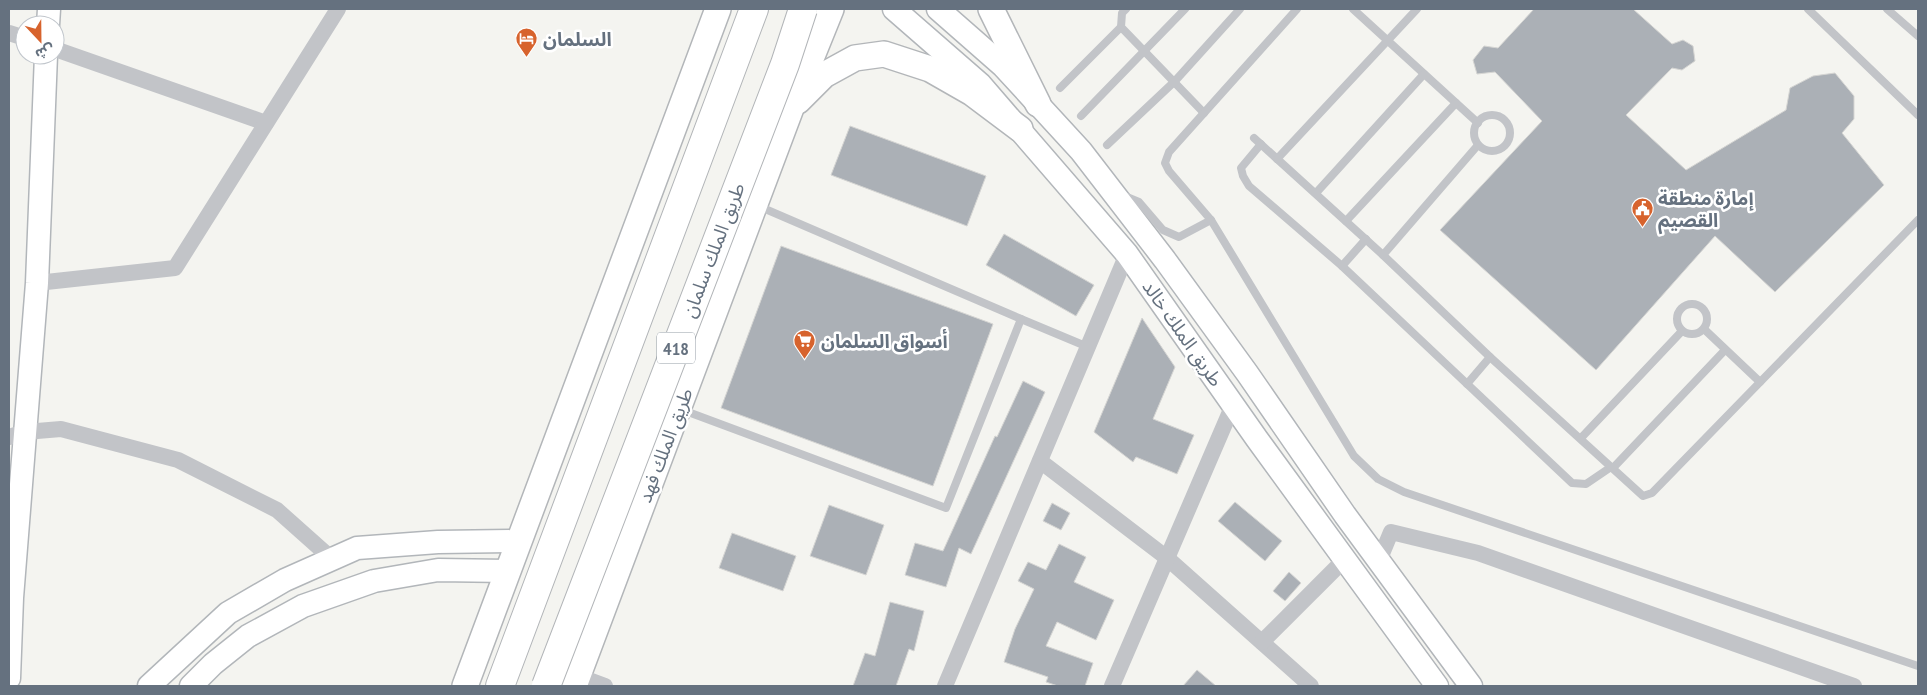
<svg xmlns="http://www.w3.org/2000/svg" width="1927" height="695" font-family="'PT Sans Narrow','Noto Sans Arabic',sans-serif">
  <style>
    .building { fill: #abb0b6; stroke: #d5d5d3 }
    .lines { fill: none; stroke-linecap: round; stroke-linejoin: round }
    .secondary-casing { stroke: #b2b6ba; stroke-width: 25 }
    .primary-casing { stroke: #b3b6b9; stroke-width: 28 }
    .highway-casing { stroke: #b2b5b8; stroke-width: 30 }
    .lane { stroke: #c2c4c8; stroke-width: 8 }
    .street { stroke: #c2c4c8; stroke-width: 16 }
    .secondary { stroke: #fff; stroke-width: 22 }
    .primary { stroke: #fff; stroke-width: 25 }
    .highway { stroke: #fff; stroke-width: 28 }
    .highway-bridge-casing { stroke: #b2b5b8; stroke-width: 30; stroke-linecap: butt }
    .highway-bridge { stroke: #fff; stroke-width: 28 }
    .labels { text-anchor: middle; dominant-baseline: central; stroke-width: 5; stroke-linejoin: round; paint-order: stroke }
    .shield { fill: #fff; stroke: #939ca5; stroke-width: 1 }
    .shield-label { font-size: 18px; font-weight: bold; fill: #65717f }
    .poi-label { font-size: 19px; font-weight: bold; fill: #65717f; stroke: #fff; text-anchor: start }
    .street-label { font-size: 19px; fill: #65717f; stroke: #fff }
  </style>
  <rect width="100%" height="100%" fill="#f4f4f0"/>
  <g class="building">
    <polygon points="1534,9 1633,9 1672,44 1683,40 1693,46 1695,61 1682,70 1672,68 1626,115 1686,170 1786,110 1790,88 1813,76 1835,73 1854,96 1854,119 1842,133 1884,185 1775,292 1715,236 1596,370 1440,230 1542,121 1495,72 1477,74 1473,60 1484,46 1498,48"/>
    <polygon points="850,126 986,176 967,226 831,175"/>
    <polygon points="1004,234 1094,285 1076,316 986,265"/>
    <polygon points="781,246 993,324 933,486 721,408"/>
    <polygon points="1142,318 1175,367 1153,419 1194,435 1177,474 1136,457 1133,462 1094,432"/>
    <polygon points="1023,381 1045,392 971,554 959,548 946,587 905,575 915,543 943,551 995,436 997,437"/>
    <polygon points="1235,502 1282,541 1265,561 1218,521"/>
    <polygon points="1052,503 1070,513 1061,530 1043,521"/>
    <polygon points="829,505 884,525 866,575 810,556"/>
    <polygon points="732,533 796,556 783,591 719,568"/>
    <polygon points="1059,544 1086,557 1074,582 1114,600 1096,640 1057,622 1046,646 1093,663 1085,686 1058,686 1046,682 1048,677 1004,662 1015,629 1034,589 1018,581 1028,562 1046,570"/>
    <polygon points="1289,572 1301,583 1285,601 1273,591"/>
    <polygon points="890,602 924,611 914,651 909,649 896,686 853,686 865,653 875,656"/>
    <polygon points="1197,670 1216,686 1183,686"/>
  </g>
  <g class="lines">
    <defs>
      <g id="secondary">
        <polyline points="894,9 980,84 1127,254 1257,439 1437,686"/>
        <polyline points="938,9 1003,66 1081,151 1165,260 1247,373 1345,515 1471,686"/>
        <polyline points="48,25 49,9"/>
        <polyline points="9,678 12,598 37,283 46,55"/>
        <polyline points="149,686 228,613 285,580 357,548 438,542 519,541"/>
        <polyline points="191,686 213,664 248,636 303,606 374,581 438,570 508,571"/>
      </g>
      <g id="primary">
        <polyline points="991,9 1038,104"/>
        <polyline points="798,101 824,75 855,58 884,54 930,69 972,93 1020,129"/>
        <polyline points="465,686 718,9"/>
        <polyline points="574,686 791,108 831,9"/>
      </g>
      <polyline id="highway" points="500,686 754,9"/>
    </defs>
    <use href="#secondary" class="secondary-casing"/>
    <use href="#primary" class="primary-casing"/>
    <use href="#highway" class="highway-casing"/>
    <g class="lane">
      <polyline points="1126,9 1122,13 1121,27 1204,113"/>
      <polyline points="1353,9 1478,123"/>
      <polyline points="1808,9 1918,115"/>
      <polyline points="1887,9 1918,36"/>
      <polyline points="1060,88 1121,27"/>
      <circle cx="1492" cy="133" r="18"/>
      <polyline points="1081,116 1185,9"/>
      <polyline points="1254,138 1383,255"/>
      <polyline points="1261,144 1241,168 1243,176 1249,186 1342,266 1572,483 1586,484 1611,467"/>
      <polyline points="1107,145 1175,81 1240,9"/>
      <polyline points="1478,145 1383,255 1490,357 1643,496 1652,493 1918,220"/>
      <polyline points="1277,159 1417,9"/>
      <polyline points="1316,193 1424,74"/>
      <polyline points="1122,195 1139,202 1163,230 1179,237 1211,220 1169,171 1165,163 1169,152 1297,9"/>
      <polyline points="1211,220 1354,456 1378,479 1404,492 1918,666"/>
      <polyline points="1346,221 1456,103"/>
      <polyline points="1342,266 1366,239"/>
      <circle cx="1692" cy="319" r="15"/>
      <polyline points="1021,319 1088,347"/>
      <polyline points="1704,329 1760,382"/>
      <polyline points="1467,384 1490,357"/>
      <polyline points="680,409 946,508 1021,319 758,206"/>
      <polyline points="1581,438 1682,331"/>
      <polyline points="1613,468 1725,350"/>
    </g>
    <g class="street">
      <polyline points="9,33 25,38"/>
      <polyline points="55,49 266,123"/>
      <polyline points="37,283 175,268 338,9"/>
      <polyline points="9,437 25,432 61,429 178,460 277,510 332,559"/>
      <polyline points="1040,461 1167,558 1311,686"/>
      <polyline points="1379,561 1391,532 1478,553 1854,686"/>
      <polyline points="1262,642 1345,559"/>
      <polyline points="578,676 605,686"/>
      <polyline points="945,686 1127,254"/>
      <polyline points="1112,686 1233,405"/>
    </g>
    <use href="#secondary" class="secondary"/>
    <use href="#primary" class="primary"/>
    <use href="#highway" class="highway"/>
    <defs>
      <polyline id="highway-bridge" points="546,686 785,64 803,9"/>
    </defs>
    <use href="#highway-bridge" class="highway-bridge-casing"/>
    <use href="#highway-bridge" class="highway-bridge"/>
  </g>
  <defs>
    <symbol id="hotel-pin" viewBox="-11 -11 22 30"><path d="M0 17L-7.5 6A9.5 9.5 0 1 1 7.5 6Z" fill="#d7632d" stroke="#fff"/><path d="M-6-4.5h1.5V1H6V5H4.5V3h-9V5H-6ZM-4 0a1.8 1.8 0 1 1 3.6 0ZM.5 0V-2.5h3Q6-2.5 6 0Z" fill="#fff"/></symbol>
    <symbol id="civic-pin" viewBox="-11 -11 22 30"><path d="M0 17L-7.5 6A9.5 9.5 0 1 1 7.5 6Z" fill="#d7632d" stroke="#fff"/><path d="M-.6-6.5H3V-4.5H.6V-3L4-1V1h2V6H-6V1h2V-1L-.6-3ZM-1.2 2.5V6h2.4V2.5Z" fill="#fff"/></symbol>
    <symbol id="supermarket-pin" viewBox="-11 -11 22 30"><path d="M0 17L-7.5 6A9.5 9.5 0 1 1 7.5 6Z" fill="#d7632d" stroke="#fff"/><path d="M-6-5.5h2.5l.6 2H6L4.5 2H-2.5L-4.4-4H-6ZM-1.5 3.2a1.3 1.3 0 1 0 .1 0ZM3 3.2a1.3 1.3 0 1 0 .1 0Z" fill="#fff"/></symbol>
  </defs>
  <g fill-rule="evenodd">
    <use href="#hotel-pin" x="514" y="26" width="25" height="34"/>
    <use href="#civic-pin" x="1630" y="196" width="25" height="34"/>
    <use href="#supermarket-pin" x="792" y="328" width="25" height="34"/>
  </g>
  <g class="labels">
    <rect class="shield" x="657" y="332.5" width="38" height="31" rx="4"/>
    <g class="shield-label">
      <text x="676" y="348">418</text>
    </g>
    <g class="poi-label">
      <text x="543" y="39">السلمان</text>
      <text x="1658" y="198">إمارة منطقة<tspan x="1658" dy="22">القصيم</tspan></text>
      <text x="821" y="341">أسواق السلمان</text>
    </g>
    <g class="street-label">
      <text transform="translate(713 250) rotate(-69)">طريق الملك سلمان</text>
      <text transform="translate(1183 333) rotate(55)">طريق الملك خالد</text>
      <text transform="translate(665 445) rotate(-69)">طريق الملك فهد</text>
    </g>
  </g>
  <rect width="1927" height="695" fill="none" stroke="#65717f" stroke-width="20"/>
  <g transform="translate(40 40) rotate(158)"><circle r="24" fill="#ffffff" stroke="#c1c6cc"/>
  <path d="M0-4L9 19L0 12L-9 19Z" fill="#d7632d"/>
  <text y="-8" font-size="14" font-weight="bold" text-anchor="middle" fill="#65717f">ش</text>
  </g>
</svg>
